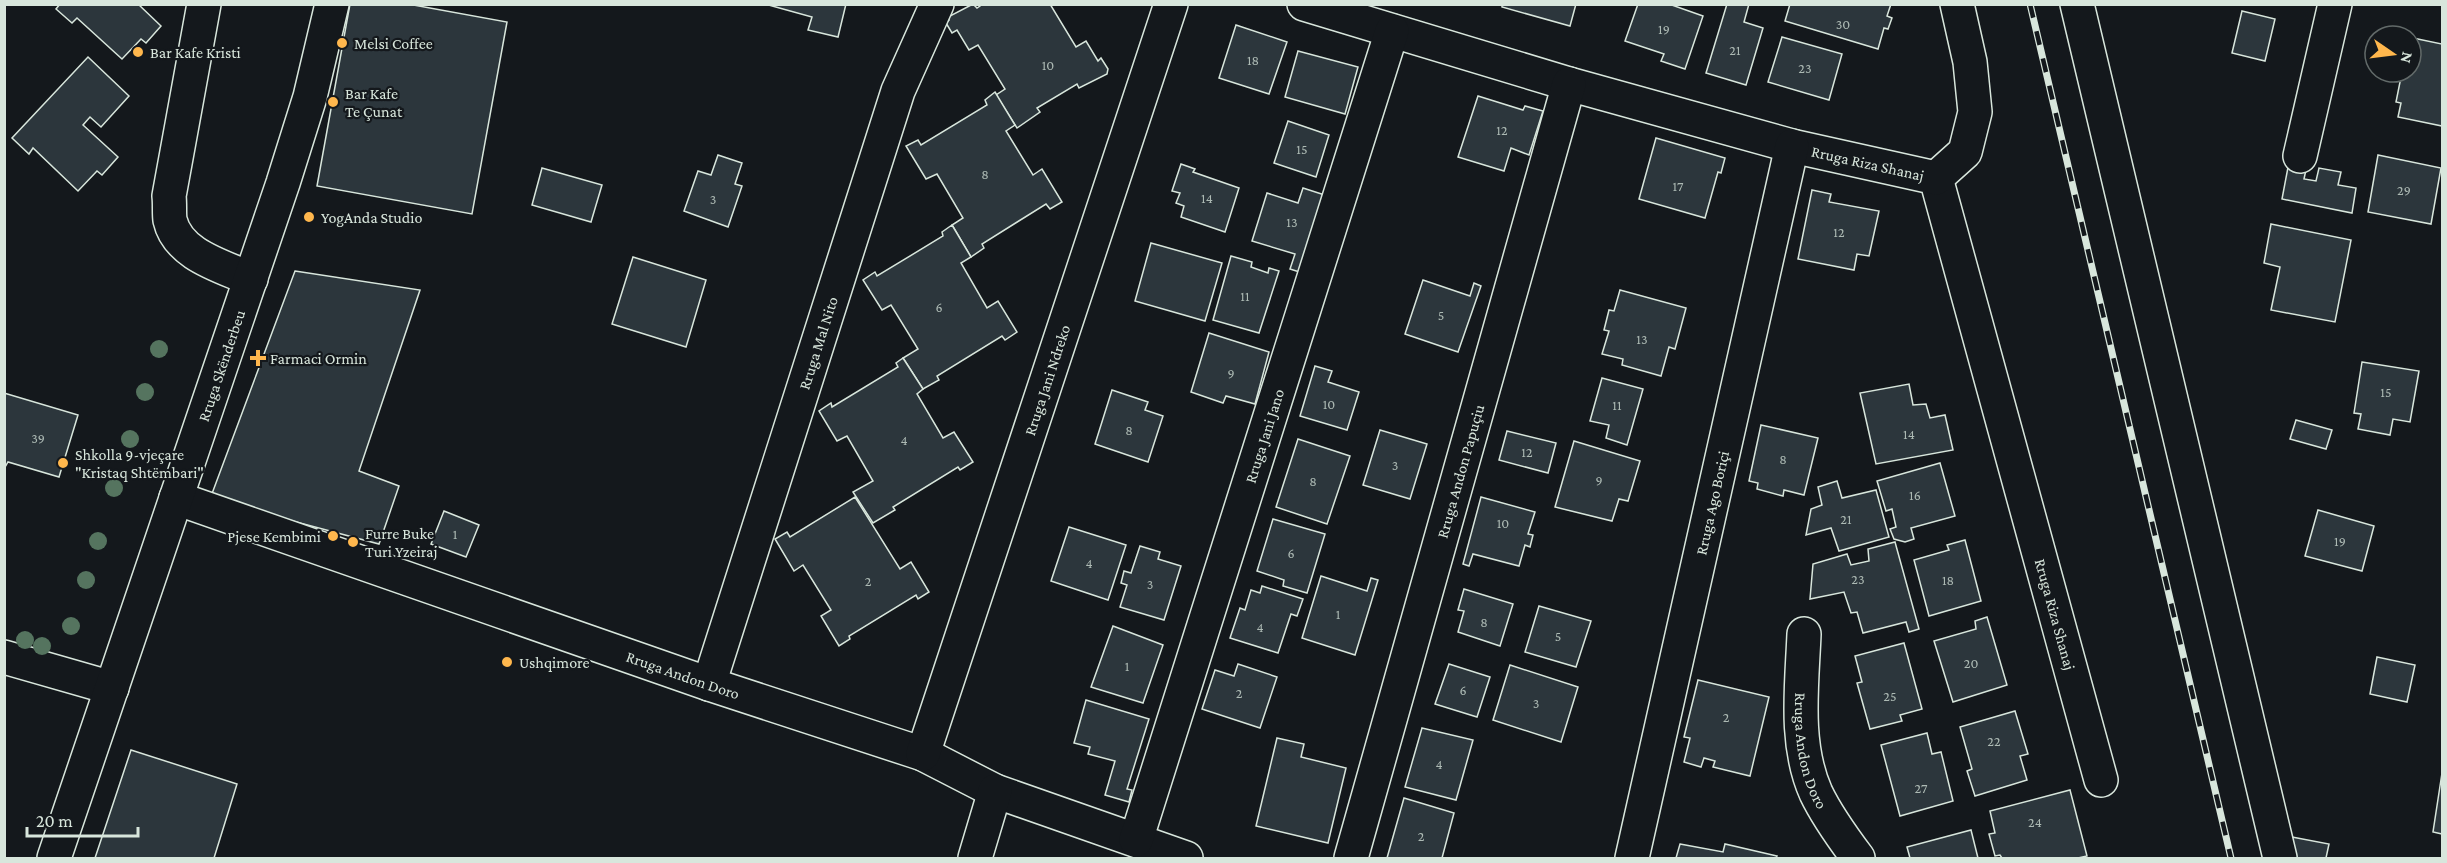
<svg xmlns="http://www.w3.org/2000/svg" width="2447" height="863" font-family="'Crimson Pro',serif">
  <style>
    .building { fill: #2c363c; stroke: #d8e6dc; stroke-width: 1.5 }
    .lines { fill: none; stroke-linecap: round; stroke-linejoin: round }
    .minor-casing { stroke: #d8e6dc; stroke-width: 36 }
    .minor { stroke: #14181c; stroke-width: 33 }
    .rail-casing { stroke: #d8e6dc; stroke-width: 7 }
    .rail { stroke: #14181c; stroke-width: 4.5; stroke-dasharray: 14; stroke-linecap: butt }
    .tree { fill: #55745f }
    .poi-dot { fill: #ffb74d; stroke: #14181c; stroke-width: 2 }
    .labels { text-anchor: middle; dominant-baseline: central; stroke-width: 4.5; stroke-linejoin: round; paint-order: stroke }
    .number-label { font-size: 14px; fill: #adbab4 }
    .poi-label { font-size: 16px; fill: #d8e6dc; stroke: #14181c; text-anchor: start }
    .street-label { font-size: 16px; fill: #d8e6dc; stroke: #14181c }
  </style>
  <rect width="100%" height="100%" fill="#14181c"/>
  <g class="building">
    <polygon points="60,4 138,4 161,26 146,43 141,39 122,59 77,18 72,23 56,9"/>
    <polygon points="350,4 408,4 507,22 472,214 317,186"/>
    <polygon points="765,4 846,4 838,37 808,30 812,17"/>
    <polygon points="973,4 977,8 983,4 1050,4 1076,47 1086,41 1098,61 1101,58 1108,69 1107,74 1079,88 1077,84 1037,108 1040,112 1017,128 996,95 1005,89 978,45 969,50 957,30 952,33 946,23 949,20 948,17"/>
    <polygon points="1502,4 1576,4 1570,26 1502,7"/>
    <polygon points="1638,4 1669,4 1703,16 1685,69 1661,61 1664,54 1625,41"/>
    <polygon points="1727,4 1749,4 1744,22 1763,28 1746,85 1706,73"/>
    <polygon points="1790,4 1891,4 1887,16 1892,18 1888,29 1884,28 1878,49 1785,21"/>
    <polygon points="2242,11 2275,19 2265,61 2232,53"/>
    <polygon points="1236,25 1287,42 1269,94 1219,78"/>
    <polygon points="1782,37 1842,54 1829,100 1768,82"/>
    <polygon points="2413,38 2442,44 2442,126 2398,117 2401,103 2396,102 2402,72 2411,72"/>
    <polygon points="1298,51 1358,67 1345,114 1285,97"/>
    <polygon points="88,57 129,96 101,127 90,117 83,125 118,157 102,175 97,171 78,191 33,148 29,154 12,138"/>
    <polygon points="995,92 1015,125 1006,131 1033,175 1042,169 1062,202 1050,209 1046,204 982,244 984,248 971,257 952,225 963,218 937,174 926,179 906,146 918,140 921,145 987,105 985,100"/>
    <polygon points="1478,96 1523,110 1525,106 1543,111 1529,155 1511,148 1504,171 1458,157"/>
    <polygon points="1288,121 1329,135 1316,177 1274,163"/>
    <polygon points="1656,138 1725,158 1721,173 1718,172 1705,218 1639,199"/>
    <polygon points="718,155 742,163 735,184 742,186 728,227 684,211 698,171 711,175"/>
    <polygon points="2378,155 2441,168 2431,224 2368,212"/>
    <polygon points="2289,162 2307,165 2304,179 2316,181 2319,168 2341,172 2338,185 2356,188 2352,213 2282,199"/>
    <polygon points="1181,164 1195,169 1193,172 1239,188 1225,232 1181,217 1184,206 1176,203 1180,193 1172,191"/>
    <polygon points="542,168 602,185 591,222 532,205"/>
    <polygon points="1303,188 1334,198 1309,275 1290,269 1295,254 1252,241 1267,193 1298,203"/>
    <polygon points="1812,190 1831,194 1829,202 1879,211 1869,256 1857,254 1854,270 1798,259"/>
    <polygon points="2271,224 2351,240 2335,322 2271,310 2280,267 2264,263"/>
    <polygon points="952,225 971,257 961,263 987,308 998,301 1017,332 1005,340 1002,336 937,376 939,380 923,389 903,358 918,349 891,305 882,310 863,280 875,272 877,276 943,236 942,232"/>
    <polygon points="1151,243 1222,263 1205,321 1135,301"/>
    <polygon points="1231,256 1252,262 1251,267 1268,273 1269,268 1279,271 1259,333 1213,320"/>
    <polygon points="633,257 706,280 686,347 612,324"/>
    <polygon points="295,271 420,290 359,471 399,486 379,544 210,499"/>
    <polygon points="1423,280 1470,296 1474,283 1481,286 1458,352 1405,334"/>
    <polygon points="1620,290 1686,308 1675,349 1669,347 1661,376 1622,365 1623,359 1602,354 1609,331 1604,330 1609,310 1614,311"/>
    <polygon points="1209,333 1269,352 1255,404 1226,396 1223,403 1191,392"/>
    <polygon points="903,358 923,389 917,394 943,438 954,432 973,462 960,470 958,467 893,507 895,510 873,523 853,492 873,481 847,436 837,441 819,411 831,403 832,407 898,367 896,363"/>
    <polygon points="2362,362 2419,371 2410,422 2393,419 2390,435 2358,429 2361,414 2354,413"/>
    <polygon points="1315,366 1332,371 1328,382 1359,392 1347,430 1300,416"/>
    <polygon points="1602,378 1643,389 1627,445 1606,438 1609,425 1590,421"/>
    <polygon points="1909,384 1913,405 1926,404 1930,418 1945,415 1953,450 1876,464 1860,393"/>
    <polygon points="1112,390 1148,402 1145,410 1163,416 1148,462 1095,444"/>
    <polygon points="4,393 78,415 59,477 8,462 4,469"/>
    <polygon points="2296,420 2332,430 2326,449 2290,439"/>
    <polygon points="1761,425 1818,438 1804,495 1784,490 1783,496 1757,489 1758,483 1749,481"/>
    <polygon points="1380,430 1427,444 1410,499 1363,485"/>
    <polygon points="1507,431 1556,443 1548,473 1499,460"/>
    <polygon points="1298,439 1350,456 1327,524 1276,507"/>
    <polygon points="1574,441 1640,461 1628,501 1619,499 1612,521 1555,507"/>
    <polygon points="1940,463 1955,516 1911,528 1914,539 1905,542 1894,539 1890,529 1896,527 1892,509 1886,511 1877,481"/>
    <polygon points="1837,481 1842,498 1876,490 1889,537 1839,551 1831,528 1806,535 1811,509 1822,505 1818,487"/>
    <polygon points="855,497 900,569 911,562 929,592 918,599 916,595 849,636 850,639 839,646 821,616 831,610 803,565 794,571 775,539 787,532 790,537"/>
    <polygon points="1481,497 1535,512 1528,534 1533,535 1530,547 1525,545 1519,566 1473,554 1469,566 1463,564"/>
    <polygon points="2318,510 2374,526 2362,571 2305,556"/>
    <polygon points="444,511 479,525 466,557 431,544"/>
    <polygon points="1273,519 1325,534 1307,593 1283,586 1284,580 1257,571"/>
    <polygon points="1069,527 1126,545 1108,600 1051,581"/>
    <polygon points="1965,540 1981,601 1929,616 1914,560 1949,550 1947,545"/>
    <polygon points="1895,542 1919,629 1909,632 1906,622 1863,633 1857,612 1851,613 1844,592 1810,599 1813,564 1847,554 1851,565 1869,561 1868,549"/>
    <polygon points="1140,546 1160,552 1158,559 1181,566 1164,620 1120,607 1127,585 1121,583 1124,571 1131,573"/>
    <polygon points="1321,576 1367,591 1371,578 1378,580 1355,655 1302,638"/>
    <polygon points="1262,586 1303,599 1297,616 1291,614 1278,653 1230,638 1240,608 1245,610 1251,590 1260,593"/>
    <polygon points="1464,589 1513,604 1500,646 1458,632 1464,611 1458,610"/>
    <polygon points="1539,606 1591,621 1576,667 1525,652"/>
    <polygon points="1987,617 2007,685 1953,702 1934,641 1976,629 1975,621"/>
    <polygon points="1113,626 1163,645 1143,703 1091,687"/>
    <polygon points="1904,643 1922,709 1900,715 1902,721 1870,729 1857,683 1862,682 1855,656"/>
    <polygon points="2377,657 2415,665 2407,702 2370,694"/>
    <polygon points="1238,664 1277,677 1260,728 1202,709 1215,670 1234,676"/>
    <polygon points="1449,664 1490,677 1477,717 1435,704"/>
    <polygon points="1510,665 1578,687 1561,742 1493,720"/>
    <polygon points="1698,680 1769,697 1750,776 1713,767 1715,761 1704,758 1701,767 1684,762 1690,738 1684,737"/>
    <polygon points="1086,700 1149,719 1127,789 1132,790 1129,802 1105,795 1115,761 1088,754 1090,747 1074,743"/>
    <polygon points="2015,711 2028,754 2020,756 2027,780 1975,796 1967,771 1972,769 1960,727"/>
    <polygon points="1422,728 1473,740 1456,800 1405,787"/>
    <polygon points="1927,733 1932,754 1941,752 1953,801 1900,816 1881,745"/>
    <polygon points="1277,738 1304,744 1301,757 1346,768 1328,843 1256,826"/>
    <polygon points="131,750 237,784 214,858 95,858"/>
    <polygon points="2442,773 2442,834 2433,832"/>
    <polygon points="2070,790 2087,856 2078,858 2002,858 2000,855 1995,856 1989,834 1995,833 1990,811"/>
    <polygon points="1404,798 1454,813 1442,858 1387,858"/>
    <polygon points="1971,830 1978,858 1910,858 1907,847"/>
    <polygon points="2292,837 2329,844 2326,858 2287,858"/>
    <polygon points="1680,844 1723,852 1725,844 1777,856 1776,858 1676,858"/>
  </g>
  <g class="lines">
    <defs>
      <g id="minor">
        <path d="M 204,4 L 169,196 C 170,204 169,213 170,220 C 178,255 222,266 251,279"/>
        <path id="s1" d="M 1304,4 L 1569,84 L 1792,146 L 1936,178 L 2101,780"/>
        <polyline points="2077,4 2280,858"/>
        <polyline points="2300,156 2335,4"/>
        <polyline points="1936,178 1965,152 1975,112 1970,62 1957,4"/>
        <path id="s2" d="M 176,498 L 709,684 L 923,754 L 995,791 L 1186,858"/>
        <path id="s3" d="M 1804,634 C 1802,685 1794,744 1816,793 C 1827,816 1843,838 1858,858"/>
        <polyline points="4,657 112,688"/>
        <path id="s4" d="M 709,684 L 898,91 L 937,4"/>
        <path id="s5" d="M 923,754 L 1171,4"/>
        <path id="s6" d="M 1136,840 L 1392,31"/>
        <path id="s7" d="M 54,858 L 283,183 L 310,97 L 332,4"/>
        <polyline points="975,858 995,791"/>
        <path id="s8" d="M 1351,858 L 1569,84"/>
        <path id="s9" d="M 1632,858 L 1792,146"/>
      </g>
    </defs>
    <use href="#minor" class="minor-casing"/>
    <use href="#minor" class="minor"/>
    <defs>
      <polyline id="rail" points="2030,4 2231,858"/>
    </defs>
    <use href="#rail" class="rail-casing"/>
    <use href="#rail" class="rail"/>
  </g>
  <g class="tree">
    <circle cx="159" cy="349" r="9"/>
    <circle cx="145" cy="392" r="9"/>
    <circle cx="130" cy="439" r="9"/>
    <circle cx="114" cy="488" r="9"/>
    <circle cx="98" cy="541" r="9"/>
    <circle cx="86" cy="580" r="9"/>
    <circle cx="71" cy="626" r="9"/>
    <circle cx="25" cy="640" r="9"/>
    <circle cx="42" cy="646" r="9"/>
  </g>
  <g class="poi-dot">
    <circle cx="342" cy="43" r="6"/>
    <circle cx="138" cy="52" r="6"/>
    <circle cx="333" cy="102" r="6"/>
    <circle cx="309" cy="217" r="6"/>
    <path d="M255 349h6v6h6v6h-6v6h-6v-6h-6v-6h6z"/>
    <circle cx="63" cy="463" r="6"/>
    <circle cx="333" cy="536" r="6"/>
    <circle cx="353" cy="542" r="6"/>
    <circle cx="507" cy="662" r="6"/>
  </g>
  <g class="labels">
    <g class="number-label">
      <text x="1843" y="24">30</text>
      <text x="1664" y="29">19</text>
      <text x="1735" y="50">21</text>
      <text x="1253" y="60">18</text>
      <text x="1048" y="65">10</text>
      <text x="1805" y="68">23</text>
      <text x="1502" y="130">12</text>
      <text x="1302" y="149">15</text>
      <text x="985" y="174">8</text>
      <text x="1678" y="186">17</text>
      <text x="2404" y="190">29</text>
      <text x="1207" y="198">14</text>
      <text x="713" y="199">3</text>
      <text x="1292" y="222">13</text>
      <text x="1839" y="232">12</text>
      <text x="1245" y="296">11</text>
      <text x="939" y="307">6</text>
      <text x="1441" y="315">5</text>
      <text x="1642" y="339">13</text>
      <text x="1231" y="373">9</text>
      <text x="2386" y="392">15</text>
      <text x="1329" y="404">10</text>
      <text x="1617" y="405">11</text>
      <text x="1129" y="430">8</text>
      <text x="1909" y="434">14</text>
      <text x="38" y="438">39</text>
      <text x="904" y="440">4</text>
      <text x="1527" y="452">12</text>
      <text x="1783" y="459">8</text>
      <text x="1395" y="465">3</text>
      <text x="1599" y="480">9</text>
      <text x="1313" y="481">8</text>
      <text x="1915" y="495">16</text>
      <text x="1846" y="519">21</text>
      <text x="1503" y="523">10</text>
      <text x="455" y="534">1</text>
      <text x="2340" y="541">19</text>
      <text x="1291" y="553">6</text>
      <text x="1089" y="563">4</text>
      <text x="1858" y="579">23</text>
      <text x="1948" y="580">18</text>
      <text x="868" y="581">2</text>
      <text x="1150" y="584">3</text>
      <text x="1338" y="614">1</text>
      <text x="1484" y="622">8</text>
      <text x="1260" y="627">4</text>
      <text x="1558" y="636">5</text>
      <text x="1971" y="663">20</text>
      <text x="1127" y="666">1</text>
      <text x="1463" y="690">6</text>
      <text x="1239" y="693">2</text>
      <text x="1890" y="696">25</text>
      <text x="1536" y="703">3</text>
      <text x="1726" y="717">2</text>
      <text x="1994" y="741">22</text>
      <text x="1439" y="764">4</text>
      <text x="1921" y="788">27</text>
      <text x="2035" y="822">24</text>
      <text x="1421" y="836">2</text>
    </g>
    <g class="poi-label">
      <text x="354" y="43">Melsi Coffee</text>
      <text x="150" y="52">Bar Kafe Kristi</text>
      <text x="345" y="93">Bar Kafe<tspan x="345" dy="18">Te Çunat</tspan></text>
      <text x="321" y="217">YogAnda Studio</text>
      <text x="270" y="358">Farmaci Ormin</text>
      <text x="75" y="454">Shkolla 9-vjeçare<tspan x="75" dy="18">"Kristaq Shtëmbari"</tspan></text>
      <text x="365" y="533">Furre Buke<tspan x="365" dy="18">Turi Yzeiraj</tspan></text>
      <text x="321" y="536" text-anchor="end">Pjese Kembimi</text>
      <text x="519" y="662">Ushqimore</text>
    </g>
    <g class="street-label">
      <text stroke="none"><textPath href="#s1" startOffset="586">Rruga Riza Shanaj</textPath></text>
      <text stroke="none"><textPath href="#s4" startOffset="358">Rruga Mal Nito</textPath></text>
      <text stroke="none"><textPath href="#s7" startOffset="520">Rruga Skënderbeu</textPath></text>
      <text stroke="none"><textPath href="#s5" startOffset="394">Rruga Jani Ndreko</textPath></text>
      <text stroke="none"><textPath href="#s6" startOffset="424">Rruga Jani Jano</textPath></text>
      <text stroke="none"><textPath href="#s8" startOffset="402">Rruga Andon Papuçiu</textPath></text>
      <text stroke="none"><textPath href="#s9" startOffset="364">Rruga Ago Boriçi</textPath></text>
      <text stroke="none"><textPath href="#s1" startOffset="1108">Rruga Riza Shanaj</textPath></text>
      <text stroke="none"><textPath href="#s2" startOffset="537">Rruga Andon Doro</textPath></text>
      <text stroke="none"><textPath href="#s3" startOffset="118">Rruga Andon Doro</textPath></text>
    </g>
  </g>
  <rect width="2447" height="863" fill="none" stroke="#d8e6dc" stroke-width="12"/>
  <g transform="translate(2393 54) rotate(104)"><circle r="28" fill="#14181c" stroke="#626a69" stroke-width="1.5"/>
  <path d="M0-4.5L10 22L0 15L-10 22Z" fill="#ffb74d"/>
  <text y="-9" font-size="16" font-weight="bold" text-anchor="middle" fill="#d8e6dc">N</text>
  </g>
  <path d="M27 827v9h111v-9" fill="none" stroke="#d8e6dc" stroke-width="3"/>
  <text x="36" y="827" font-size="18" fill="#d8e6dc" stroke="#14181c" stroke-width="4.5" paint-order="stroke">20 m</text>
</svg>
